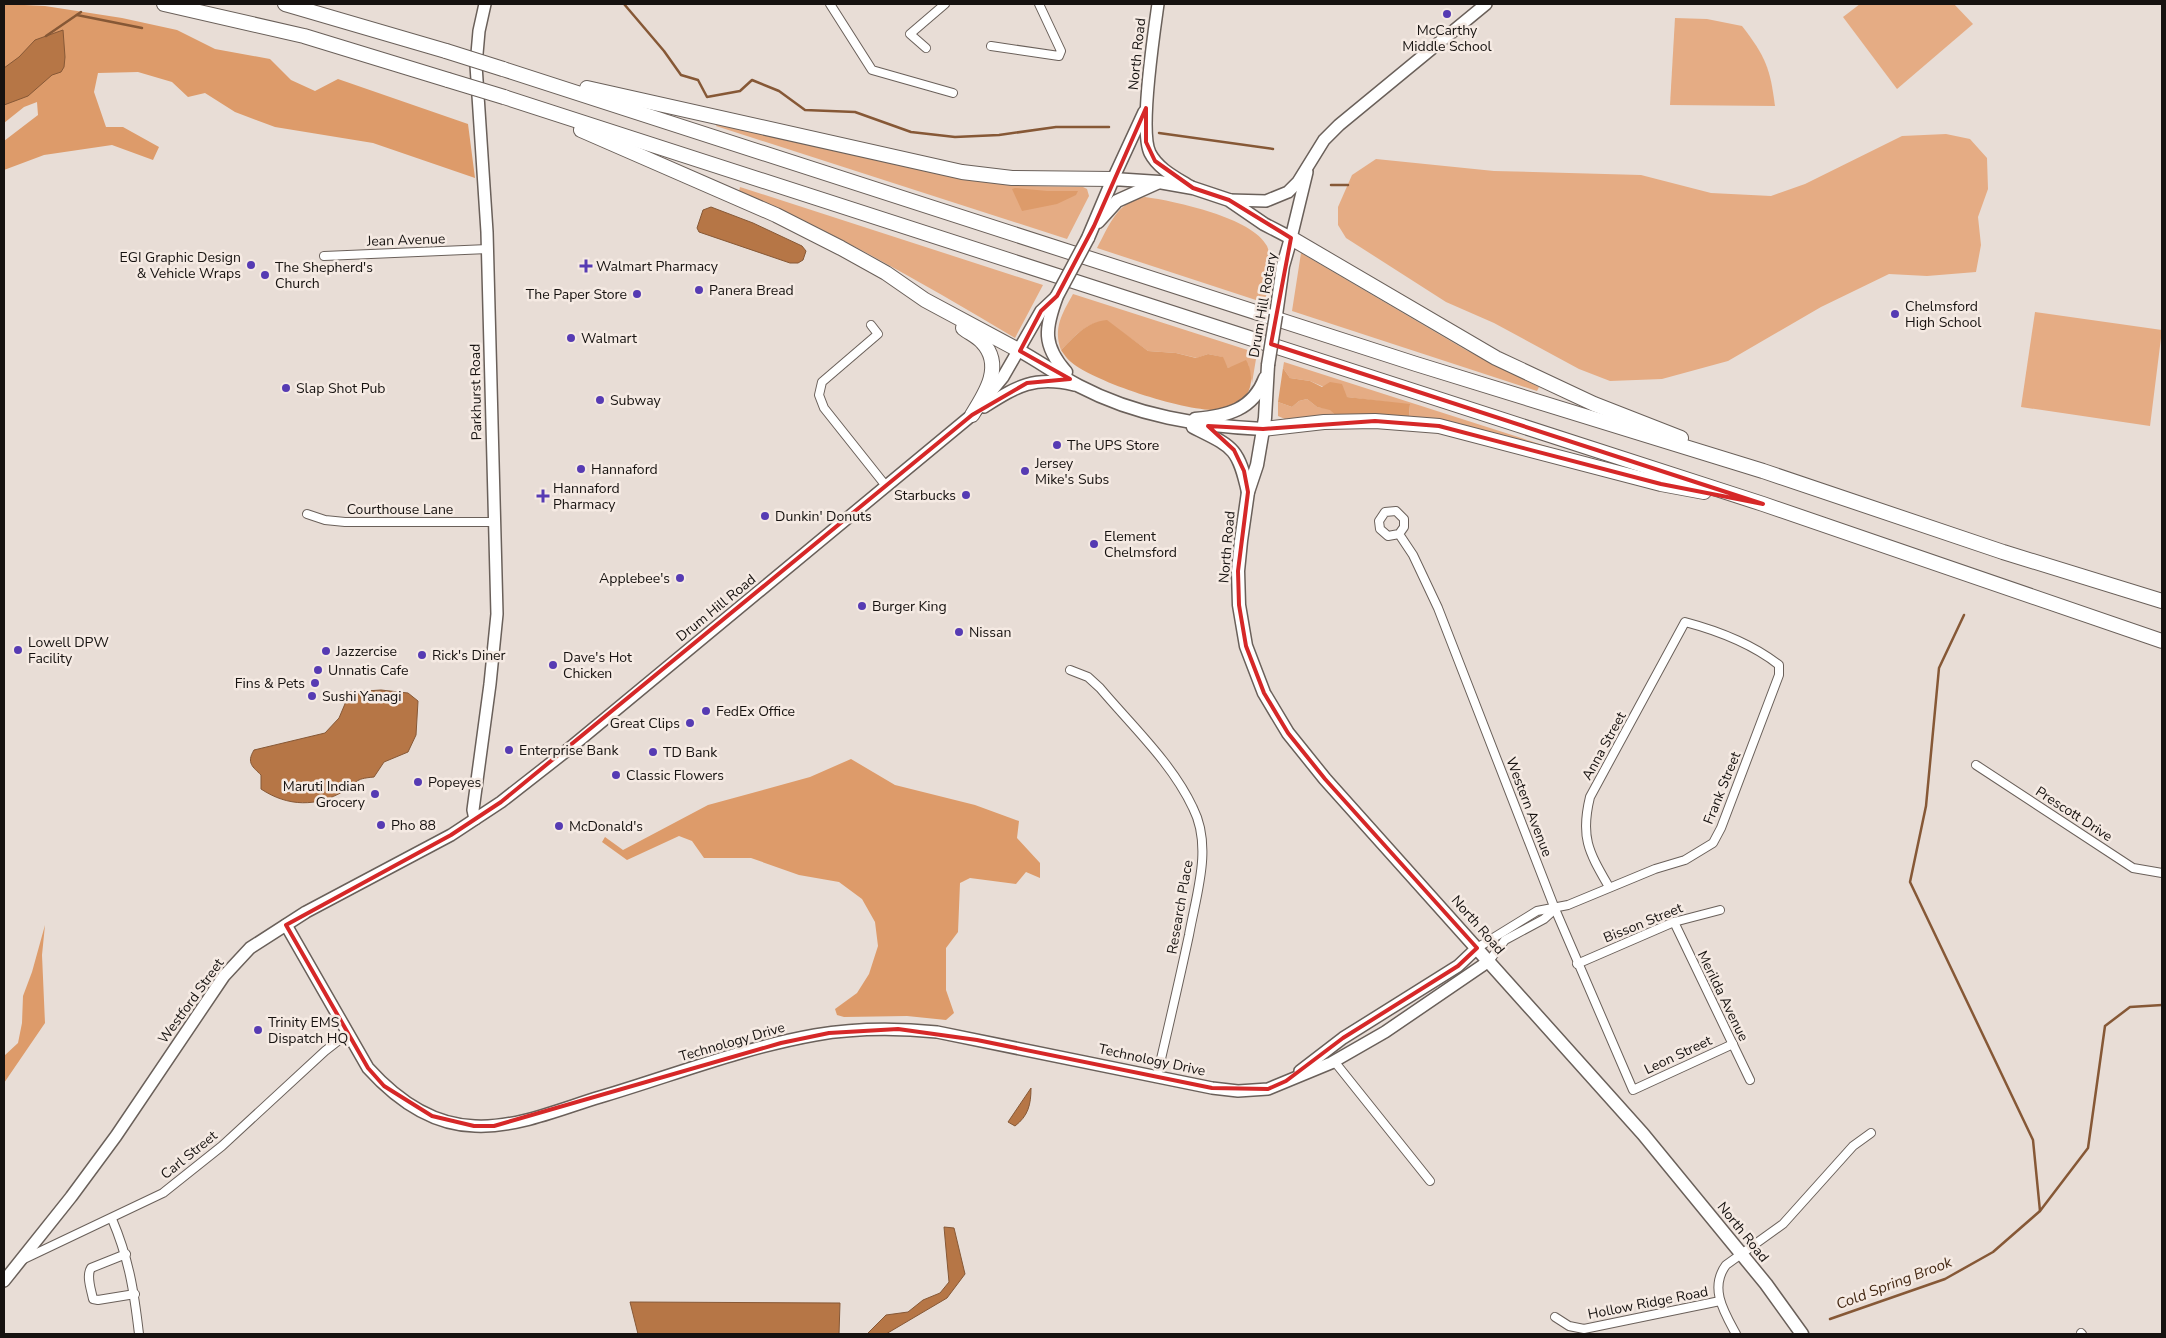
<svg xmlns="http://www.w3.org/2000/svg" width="2166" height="1338" font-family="'Nunito Sans',sans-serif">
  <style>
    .green { fill: #e5ac84 }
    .forest { fill: #dd9b6a }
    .water { fill: #b67646; stroke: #865836 }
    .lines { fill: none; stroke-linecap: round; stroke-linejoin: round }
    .stream { stroke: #865836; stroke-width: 2.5 }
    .street-casing { stroke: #6a605a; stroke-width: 10 }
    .secondary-casing { stroke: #6a605a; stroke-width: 14 }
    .primary-casing { stroke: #6a605a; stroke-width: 15 }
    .highway-casing { stroke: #6a605a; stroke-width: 16 }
    .street { stroke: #fff; stroke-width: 8 }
    .secondary { stroke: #fff; stroke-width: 11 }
    .primary { stroke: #fff; stroke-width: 12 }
    .highway { stroke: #fff; stroke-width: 14 }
    .primary-bridge-casing { stroke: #6a605a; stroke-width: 15; stroke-linecap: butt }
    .highway-bridge-casing { stroke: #6a605a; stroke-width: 16; stroke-linecap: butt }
    .primary-bridge { stroke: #fff; stroke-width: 12 }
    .highway-bridge { stroke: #fff; stroke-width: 14 }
    .marked { fill: none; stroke: #d62828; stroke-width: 4; stroke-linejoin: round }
    .poi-dot { fill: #563bb3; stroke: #f5eae3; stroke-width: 2 }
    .labels { text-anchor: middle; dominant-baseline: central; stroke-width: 5; stroke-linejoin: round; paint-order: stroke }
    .poi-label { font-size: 14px; fill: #161210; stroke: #f5eae3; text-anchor: start }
    .street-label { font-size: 14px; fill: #161210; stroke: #f5eae3 }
    .water-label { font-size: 15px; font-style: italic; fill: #452914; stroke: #f5eae3 }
  </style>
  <rect width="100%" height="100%" fill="#e8ddd6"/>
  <g class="green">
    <polygon points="1860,4 1954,4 1973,24 1897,89 1843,17"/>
    <path d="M 1675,18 L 1707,19 L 1742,26 C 1766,57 1770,68 1775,106 L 1670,105 Z"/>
    <polygon points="717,124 974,181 1028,186 1083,187 1087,189 1089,196 1067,239 716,126"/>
    <polygon points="1946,134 1970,139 1987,158 1988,189 1978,217 1981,245 1976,272 1927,276 1889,274 1821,307 1728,361 1662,379 1610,381 1579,369 1494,323 1446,302 1346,238 1338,225 1338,207 1352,175 1376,159 1494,171 1641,175 1711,193 1771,196 1805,184 1902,136"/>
    <path d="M 740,187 L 1043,285 L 1015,338 C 926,285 835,232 739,191 Z"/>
    <path d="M 1145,197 C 1175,201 1253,218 1267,246 C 1273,259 1267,289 1265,303 L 1097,248 C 1109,226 1117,201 1145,197 Z"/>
    <polygon points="1301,253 1466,350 1539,387 1537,391 1292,311"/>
    <path d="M 1073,294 L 1257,353 L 1252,383 L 1248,364 L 1228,368 L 1222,357 L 1208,354 L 1197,358 L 1176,353 L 1148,351 L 1107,321 C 1086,322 1075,336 1061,350 C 1053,328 1062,314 1073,294 Z"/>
    <polygon points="2035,312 2162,330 2150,426 2021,407"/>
    <polygon points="1284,362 1574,455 1574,456 1461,424 1409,416 1410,405 1347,397 1310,381 1290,378 1283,368"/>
    <polygon points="1307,399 1317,407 1330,409 1334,414 1285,419 1278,416 1278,402 1292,407 1299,401"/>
  </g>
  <g class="forest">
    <polygon points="4,4 45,6 122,18 177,30 215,49 270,59 291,80 315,91 338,79 468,124 475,178 373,143 275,127 235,112 205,93 188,97 172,82 138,72 98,73 94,92 106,127 123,127 159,147 153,160 112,145 44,155 4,170 4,141 38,115 37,102 24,107 4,123"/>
    <polygon points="1015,188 1047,191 1078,191 1076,195 1057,204 1022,211 1012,189"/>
    <path d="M 1107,320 L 1148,351 L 1176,353 L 1196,358 L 1208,354 L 1223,357 L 1228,368 L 1246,360 C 1251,368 1253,381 1249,390 C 1245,401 1231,409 1219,410 C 1187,412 1096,383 1071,362 C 1067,359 1064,354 1061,350 C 1075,336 1086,322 1107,320 Z"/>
    <polygon points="1283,368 1290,378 1310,381 1322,387 1330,382 1342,384 1347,397 1410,404 1409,416 1334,414 1330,410 1317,407 1307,399 1299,401 1292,407 1278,402"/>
    <polygon points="851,759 895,785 975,805 1019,821 1017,838 1040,863 1040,878 1026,872 1016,884 970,878 960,883 958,932 946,948 946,990 954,1013 946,1020 907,1016 844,1017 837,1015 835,1009 857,993 869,974 878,946 875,922 862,899 839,882 799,875 751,858 704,858 692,841 679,836 627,860 602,842 605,837 623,850 708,805 810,777"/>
    <polygon points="45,925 42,955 45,1023 4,1083 4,1056 18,1043 22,1023 23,996 32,972"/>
  </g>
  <g class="water">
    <polygon points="63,30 65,57 64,67 61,72 52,75 28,96 4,105 4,68 19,57 35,40"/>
    <polygon points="711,207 753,223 802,246 806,251 803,260 798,263 790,263 699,232 697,228 703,210"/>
    <path d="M 381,690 L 408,693 L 418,701 L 416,735 L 408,752 L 384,762 L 374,777 C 352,779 360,782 344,791 C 317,807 288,807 261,789 L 261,775 C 253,767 246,763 254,750 L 325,733 L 339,718 L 350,692 Z"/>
    <path d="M 1031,1088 C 1031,1105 1028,1116 1015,1126 L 1008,1122 Z"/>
    <polygon points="944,1227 954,1228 965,1274 947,1298 886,1334 867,1334 886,1315 908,1312 923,1300 940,1293 949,1282"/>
    <polygon points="630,1302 840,1303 839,1334 638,1334"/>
  </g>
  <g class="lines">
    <g class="stream">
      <polyline points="624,4 664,51 681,75 698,80 707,97 740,91 752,80 779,91 805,110 855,112 911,132 955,137 999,135 1056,127 1109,127"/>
      <polyline points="77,15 142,28"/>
      <polyline points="46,36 81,12"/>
      <polyline points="1159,133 1273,149"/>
      <polyline points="1331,185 1348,185"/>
      <polyline points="1964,615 1939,668 1926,806 1910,882 2033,1140 2040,1211"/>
      <polyline points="1830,1319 1945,1279 1993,1252 2040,1211 2088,1148 2105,1026 2130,1007 2162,1005"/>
    </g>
    <defs>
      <g id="street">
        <polyline points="830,4 872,70 953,93"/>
        <polyline points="991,46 1059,56 1061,51 1039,4"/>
        <polyline points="926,48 910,34 945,4"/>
        <polyline points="324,256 488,249"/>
        <polyline points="871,325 878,334 822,382 819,395 824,408 886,486"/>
        <polyline points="307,514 325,520 345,522 494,522"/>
        <polyline points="1399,534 1388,536 1380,529 1379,521 1385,512 1396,511 1404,519 1404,527 1399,534 1413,555 1438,608 1555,909 1633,1090 1733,1044"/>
        <path d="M 1070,670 L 1088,677 L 1100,688 C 1132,726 1172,763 1193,808 C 1213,847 1196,895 1189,935 C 1179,982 1168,1029 1157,1076"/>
        <polyline points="1976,765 2133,868 2162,873"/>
        <polyline points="1674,922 1750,1080"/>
        <path d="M 1477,948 L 1537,911 L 1568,905 L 1655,869 L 1685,860 L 1713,843 L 1721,828 L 1779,675 L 1779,665 C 1751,643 1719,631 1685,622 L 1590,797 C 1580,838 1589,852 1609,887"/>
        <polyline points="1489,961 1505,940 1544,919 1555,909"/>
        <polyline points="1577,964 1674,922 1720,910"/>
        <polyline points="1334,1061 1430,1181"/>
        <path d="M 112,1219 C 129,1259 134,1291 139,1334"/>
        <path d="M 126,1254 L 91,1268 C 86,1276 91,1289 93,1299 L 98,1300 L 135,1294"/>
        <polyline points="22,1260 163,1193 222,1146 325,1051 348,1033"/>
        <polyline points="1555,1317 1569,1326 1584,1329 1720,1301"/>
        <polyline points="2081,1333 2082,1334"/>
        <path d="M 1736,1334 C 1724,1312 1709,1288 1726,1265 L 1783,1224 L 1853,1146 L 1871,1133"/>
      </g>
      <g id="secondary">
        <path d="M 1158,4 C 1154,33 1139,131 1150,153 C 1158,169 1177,178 1191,187"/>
        <polyline points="1113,179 1144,112"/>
        <polyline points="1229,200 1266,201 1288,192 1298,182 1324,140 1339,125 1486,4"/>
        <polyline points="1291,238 1307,172"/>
        <path d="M 984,407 C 1016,387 1034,375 1074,385"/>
        <polyline points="475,819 473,810 490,684 497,614 487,232 476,65 479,31 485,4"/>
        <path d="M 286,925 L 368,1068 C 396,1099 432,1125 475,1126 C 517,1128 560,1109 600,1097 C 671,1076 742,1048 815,1035 C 856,1028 896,1028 937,1032 L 1212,1088 L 1238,1091 L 1268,1089 L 1331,1063 L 1385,1032 L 1489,961"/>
        <polyline points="1300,1071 1343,1038 1458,966 1477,948"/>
        <polyline points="4,1281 71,1197 116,1136 224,976 250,948 306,912 451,835 501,802 565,752 972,415 1003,377 1041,311 1057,296"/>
      </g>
      <g id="primary">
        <polyline points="1098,222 1117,201 1157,183"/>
        <polyline points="1088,238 1113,179 1159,182 1193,188 1229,200 1264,224 1291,238 1283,266 1276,315"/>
        <path d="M 1057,296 C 1045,328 1042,345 1066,372"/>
        <path d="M 1020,351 C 1040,362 1059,376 1079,386 C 1136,416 1199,426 1263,429"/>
        <polyline points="1268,365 1265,418 1257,465 1248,492 1241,541 1238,571 1239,605 1246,646 1264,693 1288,733 1325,779 1643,1134 1766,1284 1802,1334"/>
        <path d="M 1195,419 C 1227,416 1253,410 1265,378"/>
        <path d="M 1193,427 C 1233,447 1238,447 1248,492"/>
      </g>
      <g id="highway">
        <polyline points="164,4 304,36 448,80"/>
        <polyline points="285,4 446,51"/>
        <polyline points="503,69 1416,364 1763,471 2003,552 2162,601"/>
        <polyline points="587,88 962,172 1012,178 1113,179"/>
        <polyline points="504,97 1763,504 2162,641"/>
        <polyline points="581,130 776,215 841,248 886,273 925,300 1020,351"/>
        <polyline points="1291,238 1496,358 1594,404 1681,438"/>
        <path d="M 963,328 C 969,333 977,336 982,342 C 1004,365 986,393 972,415"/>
        <polyline points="1263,429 1324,422 1375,421 1439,426 1661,484 1704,492"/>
      </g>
    </defs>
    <use href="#street" class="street-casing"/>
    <use href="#secondary" class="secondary-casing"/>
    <use href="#primary" class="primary-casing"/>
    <use href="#highway" class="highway-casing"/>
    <use href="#street" class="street"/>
    <use href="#secondary" class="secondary"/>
    <use href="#primary" class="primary"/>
    <use href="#highway" class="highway"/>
    <defs>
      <g id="primary-bridge">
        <polyline points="1057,296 1088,238"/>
        <polyline points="1268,365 1276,315"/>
      </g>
      <g id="highway-bridge">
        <polyline points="446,51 503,69"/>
        <polyline points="448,80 504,97"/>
      </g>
    </defs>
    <use href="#primary-bridge" class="primary-bridge-casing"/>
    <use href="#highway-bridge" class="highway-bridge-casing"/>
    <use href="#primary-bridge" class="primary-bridge"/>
    <use href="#highway-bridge" class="highway-bridge"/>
  </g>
  <path class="marked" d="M 1146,108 L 1146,142 L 1155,161 L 1193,188 L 1229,200 L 1291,238 L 1271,344 L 1763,504 L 1661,484 L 1439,426 L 1375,421 L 1263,429 L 1208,426 L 1234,450 L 1244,471 L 1248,492 L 1238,571 L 1239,605 L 1246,646 L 1264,693 L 1288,733 L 1325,779 L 1477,948 L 1458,966 L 1343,1038 L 1286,1081 L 1268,1089 L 1212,1088 L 977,1040 L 898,1029 L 829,1033 L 781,1043 L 494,1126 L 474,1126 L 432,1116 L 384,1086 L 368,1068 L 286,925 L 451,835 L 501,802 L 972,415 L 1027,383 L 1070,379 L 1020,351 L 1041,311 L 1057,296 L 1094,226 Z"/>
  <g class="poi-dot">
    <circle cx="1447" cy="14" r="5"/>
    <circle cx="251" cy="265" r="5"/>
    <path d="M583.5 258.5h5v5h5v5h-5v5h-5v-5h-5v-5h5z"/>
    <circle cx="265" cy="275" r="5"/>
    <circle cx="699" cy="290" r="5"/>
    <circle cx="637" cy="294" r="5"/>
    <circle cx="1895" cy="314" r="5"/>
    <circle cx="571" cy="338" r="5"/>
    <circle cx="286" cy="388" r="5"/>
    <circle cx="600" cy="400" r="5"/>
    <circle cx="1057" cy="445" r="5"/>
    <circle cx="581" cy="469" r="5"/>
    <circle cx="1025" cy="471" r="5"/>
    <circle cx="966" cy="495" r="5"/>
    <path d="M540.5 488.5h5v5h5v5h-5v5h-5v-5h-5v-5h5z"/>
    <circle cx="765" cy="516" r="5"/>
    <circle cx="1094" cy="544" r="5"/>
    <circle cx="680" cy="578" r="5"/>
    <circle cx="862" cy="606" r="5"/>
    <circle cx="959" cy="632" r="5"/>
    <circle cx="18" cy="650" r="5"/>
    <circle cx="326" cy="651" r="5"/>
    <circle cx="422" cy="655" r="5"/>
    <circle cx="553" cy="665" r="5"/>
    <circle cx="318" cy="670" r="5"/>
    <circle cx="315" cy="683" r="5"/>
    <circle cx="312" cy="696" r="5"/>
    <circle cx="706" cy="711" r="5"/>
    <circle cx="690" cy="723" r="5"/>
    <circle cx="509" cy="750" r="5"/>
    <circle cx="653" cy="752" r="5"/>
    <circle cx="616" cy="775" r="5"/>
    <circle cx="418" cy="782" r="5"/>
    <circle cx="375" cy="794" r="5"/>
    <circle cx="381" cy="825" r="5"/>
    <circle cx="559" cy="826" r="5"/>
    <circle cx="258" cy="1030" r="5"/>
  </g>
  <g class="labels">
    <g class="poi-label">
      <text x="1447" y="30" text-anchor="middle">McCarthy<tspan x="1447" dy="16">Middle School</tspan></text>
      <text x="241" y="257" text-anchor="end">EGI Graphic Design<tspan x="241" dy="16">&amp; Vehicle Wraps</tspan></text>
      <text x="596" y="266">Walmart Pharmacy</text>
      <text x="275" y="267">The Shepherd's<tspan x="275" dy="16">Church</tspan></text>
      <text x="709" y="290">Panera Bread</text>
      <text x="627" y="294" text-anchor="end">The Paper Store</text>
      <text x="1905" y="306">Chelmsford<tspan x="1905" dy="16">High School</tspan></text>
      <text x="581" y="338">Walmart</text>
      <text x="296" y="388">Slap Shot Pub</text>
      <text x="610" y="400">Subway</text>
      <text x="1067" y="445">The UPS Store</text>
      <text x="1035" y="463">Jersey<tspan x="1035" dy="16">Mike's Subs</tspan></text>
      <text x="591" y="469">Hannaford</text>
      <text x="553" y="488">Hannaford<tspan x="553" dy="16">Pharmacy</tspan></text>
      <text x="956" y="495" text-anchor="end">Starbucks</text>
      <text x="775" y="516">Dunkin' Donuts</text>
      <text x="1104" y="536">Element<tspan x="1104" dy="16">Chelmsford</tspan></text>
      <text x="670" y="578" text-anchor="end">Applebee's</text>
      <text x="872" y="606">Burger King</text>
      <text x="969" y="632">Nissan</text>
      <text x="28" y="642">Lowell DPW<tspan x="28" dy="16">Facility</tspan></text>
      <text x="336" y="651">Jazzercise</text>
      <text x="432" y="655">Rick's Diner</text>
      <text x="563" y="657">Dave's Hot<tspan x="563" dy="16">Chicken</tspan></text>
      <text x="328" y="670">Unnatis Cafe</text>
      <text x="305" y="683" text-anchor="end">Fins &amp; Pets</text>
      <text x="322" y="696">Sushi Yanagi</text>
      <text x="716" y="711">FedEx Office</text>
      <text x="680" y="723" text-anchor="end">Great Clips</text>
      <text x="519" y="750">Enterprise Bank</text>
      <text x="663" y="752">TD Bank</text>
      <text x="626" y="775">Classic Flowers</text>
      <text x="428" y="782">Popeyes</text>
      <text x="365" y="786" text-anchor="end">Maruti Indian<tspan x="365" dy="16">Grocery</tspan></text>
      <text x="391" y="825">Pho 88</text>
      <text x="569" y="826">McDonald's</text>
      <text x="268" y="1022">Trinity EMS<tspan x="268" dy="16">Dispatch HQ</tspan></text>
    </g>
    <g class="street-label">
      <text transform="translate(1137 54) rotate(-84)">North Road</text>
      <text transform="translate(406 240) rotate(-2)">Jean Avenue</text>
      <text transform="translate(1263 305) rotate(-80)">Drum Hill Rotary</text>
      <text transform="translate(476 392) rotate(-91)">Parkhurst Road</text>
      <text x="400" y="509">Courthouse Lane</text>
      <text transform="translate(1227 547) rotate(-85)">North Road</text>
      <text transform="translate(716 608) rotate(-39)">Drum Hill Road</text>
      <text transform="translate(1604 746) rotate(-61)">Anna Street</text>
      <text transform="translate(1722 788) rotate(-68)">Frank Street</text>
      <text transform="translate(1529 807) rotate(69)">Western Avenue</text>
      <text transform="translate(2074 814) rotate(33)">Prescott Drive</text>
      <text transform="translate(1180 907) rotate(-80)">Research Place</text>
      <text transform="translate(1643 923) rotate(-22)">Bisson Street</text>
      <text transform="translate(1478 925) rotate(49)">North Road</text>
      <text transform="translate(1723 996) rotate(64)">Merilda Avenue</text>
      <text transform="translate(191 1001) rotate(-54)">Westford Street</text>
      <text transform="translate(732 1042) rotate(-16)">Technology Drive</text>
      <text transform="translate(1678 1055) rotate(-25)">Leon Street</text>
      <text transform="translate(1152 1060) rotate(12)">Technology Drive</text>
      <text transform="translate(189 1155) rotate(-39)">Carl Street</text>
      <text transform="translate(1743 1232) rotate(51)">North Road</text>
      <text transform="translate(1648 1303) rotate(-11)">Hollow Ridge Road</text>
    </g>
    <g class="water-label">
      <text transform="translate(1894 1283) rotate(-21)">Cold Spring Brook</text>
    </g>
  </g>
  <rect width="2166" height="1338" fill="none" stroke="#161210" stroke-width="10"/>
</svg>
